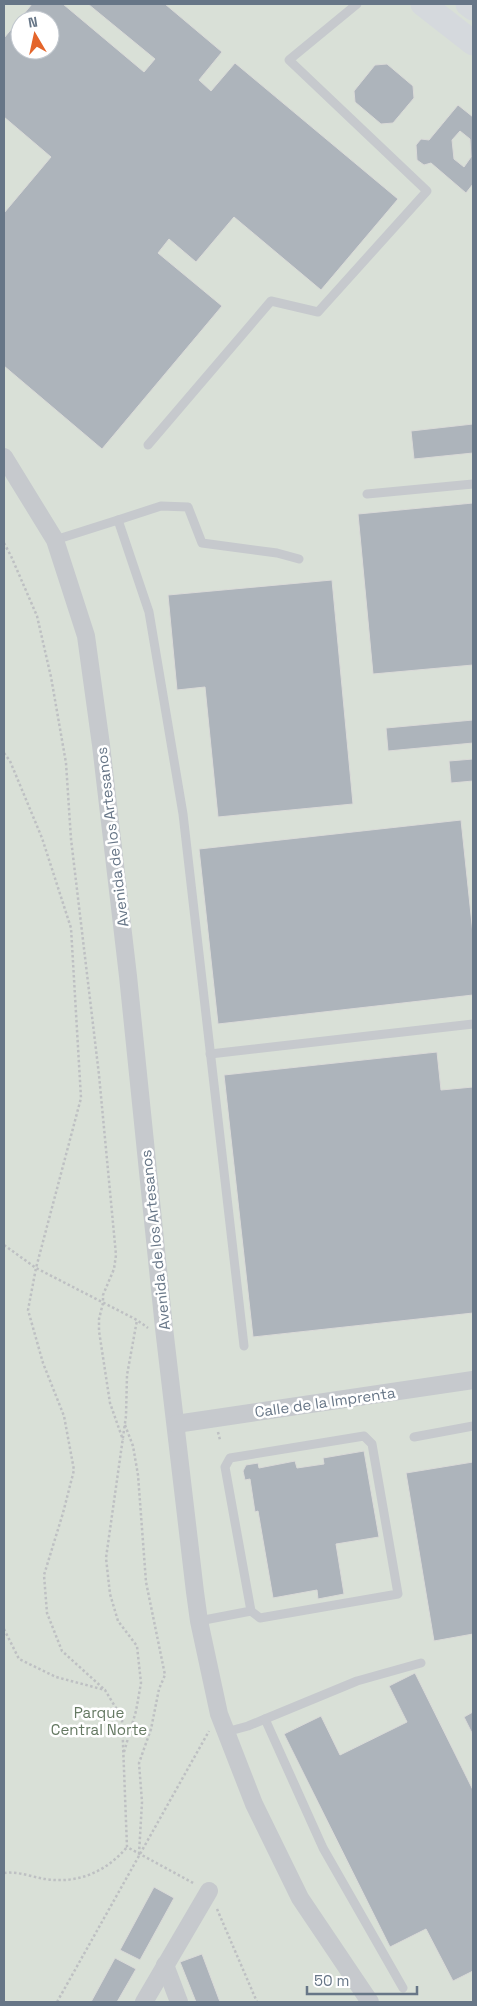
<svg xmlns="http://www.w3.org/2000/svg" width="477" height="2006" font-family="'Space Grotesk',sans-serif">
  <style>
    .green { fill: #d9e0d7; fill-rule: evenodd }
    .building { fill: #adb4bb; stroke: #dadad8; fill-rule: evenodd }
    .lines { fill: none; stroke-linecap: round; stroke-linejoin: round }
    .path { stroke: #bec0c3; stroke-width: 2.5; stroke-dasharray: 2.5 2.5; stroke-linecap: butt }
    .lane { stroke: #c6c9cd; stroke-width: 9 }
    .street { stroke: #c6c9cd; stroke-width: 18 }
    .secondary { stroke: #d5d9dd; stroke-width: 25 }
    .labels { text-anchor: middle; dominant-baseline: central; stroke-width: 5; stroke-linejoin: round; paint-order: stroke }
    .street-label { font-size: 15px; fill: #677687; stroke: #fff }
    .park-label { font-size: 15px; fill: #657962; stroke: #fff }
  </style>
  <rect width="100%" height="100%" fill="#f8f8f6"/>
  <path class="green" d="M 4,4 L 473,4 L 473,2002 L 4,2002 ZM 20,20 L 50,20 L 50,50 L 20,50 Z"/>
  <g class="building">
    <path d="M 32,4 L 63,4 L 144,72 L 155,59 L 88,4 L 165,4 L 222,52 L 199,80 L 211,91 L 235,63 L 398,199 L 321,290 L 234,217 L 196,262 L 169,239 L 158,253 L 222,306 L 102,449 L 4,366 L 4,213 L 51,157 L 4,117 L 4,38 ZM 20,20 L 50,20 L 50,50 L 20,50 Z"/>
    <polygon points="387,64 413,86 414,98 393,123 381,124 355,102 354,91 375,65"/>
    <path d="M 458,105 L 473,117 L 473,184 L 466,193 L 431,163 L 424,165 L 417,160 L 416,145 L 421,139 L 429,140 ZM 460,131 L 470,139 L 471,157 L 464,167 L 454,159 L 452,140 Z"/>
    <polygon points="473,424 473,453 414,459 411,431"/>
    <polygon points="473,503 473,665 373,674 358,514"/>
    <polygon points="332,580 353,804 218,817 205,687 177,690 168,595"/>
    <polygon points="473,720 473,743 388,751 386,728"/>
    <polygon points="473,759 473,781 451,783 449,761"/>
    <polygon points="461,820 473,934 473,995 218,1024 199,849"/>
    <polygon points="437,1052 441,1090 473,1087 473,1313 253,1337 224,1075"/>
    <polygon points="364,1451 379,1537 336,1544 344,1594 318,1599 317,1590 273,1598 258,1511 255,1512 250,1479 245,1480 243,1471 246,1465 258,1463 259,1468 295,1461 297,1468 324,1464 323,1458"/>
    <polygon points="473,1462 473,1634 434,1641 406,1473"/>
    <polygon points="415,1673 473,1790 473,1971 453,1981 426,1929 390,1947 284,1734 321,1716 340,1755 407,1722 389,1686"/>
    <polygon points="473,1712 473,1735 464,1717"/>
    <polygon points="154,1887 174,1898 140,1960 120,1950"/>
    <polygon points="202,1954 220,2002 196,2002 180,1962"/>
    <polygon points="115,1958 136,1969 117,2002 91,2002"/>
  </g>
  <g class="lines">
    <g class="path">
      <polyline points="4,543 11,556 37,616 51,677 66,763 71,839 99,1075 116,1255 114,1269 103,1295 103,1303 99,1319 99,1331 110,1403 123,1440"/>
      <polyline points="4,753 10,761 42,838 71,928 81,1098 36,1268 28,1310 43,1363 64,1416 74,1470 63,1513 44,1575 47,1613 62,1651 105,1690"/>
      <polyline points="4,1245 36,1268 137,1320 148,1328"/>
      <polyline points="125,1425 133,1446 138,1475 146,1582 165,1675 159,1689 151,1729 139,1763 142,1802 139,1854"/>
      <polyline points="218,1432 220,1440"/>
      <polyline points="4,1629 19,1659 56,1677 105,1690 122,1718 127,1847 195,1884"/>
      <polyline points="124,1752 136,1711 141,1683 137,1646 118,1621 110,1594 106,1558 126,1416 127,1375 137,1320"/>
      <path d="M 4,1873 C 18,1871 32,1877 45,1879 C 78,1884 106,1872 127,1847"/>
      <polyline points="217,1909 257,2002"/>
      <polyline points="57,2002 209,1731"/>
    </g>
    <g class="lane">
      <polyline points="148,445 271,301 318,312 427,191 289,60 357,4"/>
      <polyline points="367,494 473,484"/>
      <polyline points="118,520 161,506 188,507 202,543 277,553 299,559"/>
      <polyline points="55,540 118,520 149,612 183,814 244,1346"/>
      <polyline points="210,1054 473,1024"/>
      <polyline points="414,1437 473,1426"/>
      <polyline points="199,1621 251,1611 225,1467 230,1458 364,1436 372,1444 398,1594 260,1618 251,1611"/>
      <polyline points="226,1732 248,1726 265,1719"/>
      <polyline points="403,1988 323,1848 265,1719 357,1681 421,1663"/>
    </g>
    <g class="street">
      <polyline points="4,457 55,540 86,636 101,745 128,976 164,1328 195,1592 199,1621 219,1714 254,1804 300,1898 370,2002"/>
      <polyline points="176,1424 473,1380"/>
      <polyline points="165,1965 179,2002"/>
      <polyline points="144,2002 209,1891"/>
    </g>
    <g class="secondary">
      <polyline points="423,4 473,43"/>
      <polyline points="468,4 473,8"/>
    </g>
  </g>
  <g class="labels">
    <g class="street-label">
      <text transform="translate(112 837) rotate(-97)">Avenida de los Artesanos</text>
      <text transform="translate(155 1240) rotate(-96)">Avenida de los Artesanos</text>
      <text transform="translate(325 1402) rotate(-8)">Calle de la Imprenta</text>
    </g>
    <g class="park-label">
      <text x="99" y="1712">Parque<tspan x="99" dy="17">Central Norte</tspan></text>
    </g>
  </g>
  <rect width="477" height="2006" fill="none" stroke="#677687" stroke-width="10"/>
  <g transform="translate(35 35) rotate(351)"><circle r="24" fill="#ffffff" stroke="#c2c8cf"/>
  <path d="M0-4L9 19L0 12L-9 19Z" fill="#e4652b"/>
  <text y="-8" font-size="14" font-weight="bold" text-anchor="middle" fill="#677687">N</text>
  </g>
  <path d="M307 1986v8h110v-8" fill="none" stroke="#677687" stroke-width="2.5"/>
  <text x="314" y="1986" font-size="15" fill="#677687" stroke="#ffffff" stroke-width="4" paint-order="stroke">50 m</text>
</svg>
